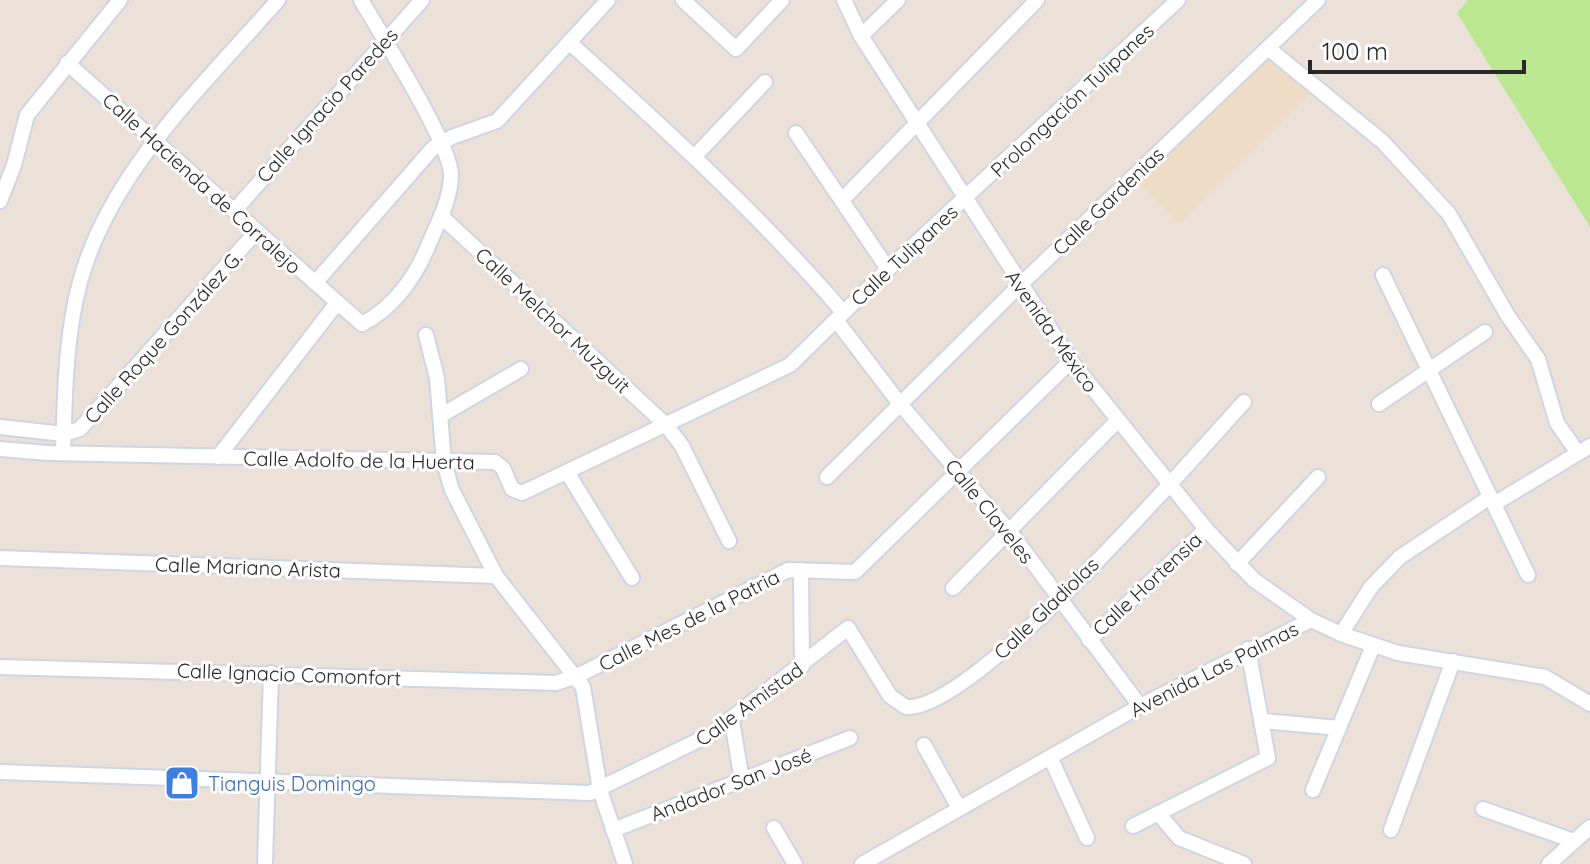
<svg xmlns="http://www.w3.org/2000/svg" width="1590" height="864" font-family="Quicksand,sans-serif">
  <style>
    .education { fill: #efdcc7 }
    .green { fill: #bbe692 }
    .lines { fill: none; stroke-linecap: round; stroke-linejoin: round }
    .minor-casing { stroke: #ced5e3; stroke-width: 18 }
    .minor { stroke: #fff; stroke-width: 14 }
    .labels { text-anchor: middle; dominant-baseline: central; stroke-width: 6; stroke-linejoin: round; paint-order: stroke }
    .street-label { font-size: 20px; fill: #282828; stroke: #fff }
    .shop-label { font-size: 20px; fill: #366cbe; stroke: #fff; text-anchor: start }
  </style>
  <rect width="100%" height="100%" fill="#ece1d9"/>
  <polygon class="education" points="1267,59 1311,93 1179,224 1138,183"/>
  <polygon class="green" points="1468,0 1590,0 1590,227 1457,13"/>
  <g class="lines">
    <defs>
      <g id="minor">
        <polyline points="683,0 736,49 782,0"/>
        <polyline points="844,0 861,36 1071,361 1206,529 1254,580 1311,620 1341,634 1398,653 1545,677 1590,704"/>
        <polyline points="861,36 898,0"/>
        <path d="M 569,42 C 665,129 759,214 843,312"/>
        <polyline points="1268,48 1383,142 1449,214 1508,316 1538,359 1557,423 1578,453"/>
        <path d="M 67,63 L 362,324 C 393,308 415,278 428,246 C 437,225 451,199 451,175 C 451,144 380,33 361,0"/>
        <polyline points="796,133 888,269"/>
        <polyline points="695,156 765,82"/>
        <polyline points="843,199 1037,0"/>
        <polyline points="0,201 14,165 27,115 120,0"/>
        <polyline points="234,211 422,0"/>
        <polyline points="441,216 666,425 682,446 729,541"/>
        <polyline points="1383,275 1528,575"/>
        <polyline points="315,283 433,148 452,137 497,121 608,0"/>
        <polyline points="836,320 900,404 1010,532 1140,706"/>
        <polyline points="426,335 437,378 444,463 452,490 496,576 583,687 600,790 625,864"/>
        <polyline points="1379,404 1485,332"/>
        <polyline points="440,416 521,369"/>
        <polyline points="0,427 64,434 80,429 257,231"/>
        <polyline points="0,449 48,453 495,462 503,468 512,489 522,493 790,365 888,269 1178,0"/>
        <path d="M 63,452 C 65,395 65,338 80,282 C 110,171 205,84 278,0"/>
        <polyline points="218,457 337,303"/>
        <polyline points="567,472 632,578"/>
        <polyline points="827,477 1019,286 1318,0"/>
        <polyline points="1494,504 1590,446"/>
        <polyline points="0,558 496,576"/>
        <polyline points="1237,564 1318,477"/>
        <polyline points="801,570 802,666"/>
        <polyline points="953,588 1117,421"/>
        <polyline points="1341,634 1371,587 1400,557 1490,497"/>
        <polyline points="1089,640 1206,529"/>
        <polyline points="0,667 556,683 577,676 788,570 855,572 1071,361"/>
        <polyline points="732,721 742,781"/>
        <polyline points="1263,721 1339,728"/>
        <polyline points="924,745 959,808"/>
        <polyline points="1050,757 1087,838"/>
        <path d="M 0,772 L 590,793 L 711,734 L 848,628 L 890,696 L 906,707 C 974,712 1192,459 1244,402"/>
        <polyline points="1313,790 1373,646"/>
        <polyline points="1483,809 1574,841"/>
        <polyline points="1158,813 1179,838 1244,864"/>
        <polyline points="1133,826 1268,758 1248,649"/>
        <polyline points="774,828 795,864"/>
        <polyline points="613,830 850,738"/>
        <polyline points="1391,830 1453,661"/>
        <polyline points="265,864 271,673"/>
        <polyline points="862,864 1140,706 1311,620"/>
        <polyline points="1549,864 1590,827"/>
      </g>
    </defs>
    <use href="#minor" class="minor-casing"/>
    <use href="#minor" class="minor"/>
  </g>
  <defs>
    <symbol id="shop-square" viewBox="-11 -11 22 22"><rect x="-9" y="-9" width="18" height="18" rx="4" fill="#3f7fe0" stroke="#fff"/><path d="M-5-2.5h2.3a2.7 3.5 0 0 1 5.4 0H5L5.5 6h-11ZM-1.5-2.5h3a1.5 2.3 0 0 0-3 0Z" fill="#fff"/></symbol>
  </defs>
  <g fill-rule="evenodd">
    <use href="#shop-square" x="162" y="763" width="40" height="40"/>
  </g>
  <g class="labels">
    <g class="street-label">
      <text transform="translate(1072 100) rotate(-43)">Prolongación Tulipanes</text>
      <text transform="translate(327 105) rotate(-48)">Calle Ignacio Paredes</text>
      <text transform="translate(202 183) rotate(42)">Calle Hacienda de Corralejo</text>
      <text transform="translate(1108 201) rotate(-44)">Calle Gardenias</text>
      <text transform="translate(904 255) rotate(-43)">Calle Tulipanes</text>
      <text transform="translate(553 320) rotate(43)">Calle Melchor Muzguit</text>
      <text transform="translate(1052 331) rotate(55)">Avenida México</text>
      <text transform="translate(163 337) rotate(-48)">Calle Roque González G.</text>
      <text transform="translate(359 460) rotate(1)">Calle Adolfo de la Huerta</text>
      <text transform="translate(990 511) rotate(51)">Calle Claveles</text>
      <text transform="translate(248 567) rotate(2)">Calle Mariano Arista</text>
      <text transform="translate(1147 584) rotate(-43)">Calle Hortensia</text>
      <text transform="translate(1046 608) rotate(-44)">Calle Gladiolas</text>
      <text transform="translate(689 620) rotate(-27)">Calle Mes de la Patria</text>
      <text transform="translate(1214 669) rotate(-27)">Avenida Las Palmas</text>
      <text transform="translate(289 674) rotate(2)">Calle Ignacio Comonfort</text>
      <text transform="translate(749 704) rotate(-36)">Calle Amistad</text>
      <text transform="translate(731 784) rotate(-21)">Andador San José</text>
    </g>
    <g class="shop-label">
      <text x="208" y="783">Tianguis Domingo</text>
    </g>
  </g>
  <path d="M1310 60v12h214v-12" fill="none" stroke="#282828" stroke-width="4"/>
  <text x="1322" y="60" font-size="24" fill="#282828" stroke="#ffffff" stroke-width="6" paint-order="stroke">100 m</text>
</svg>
